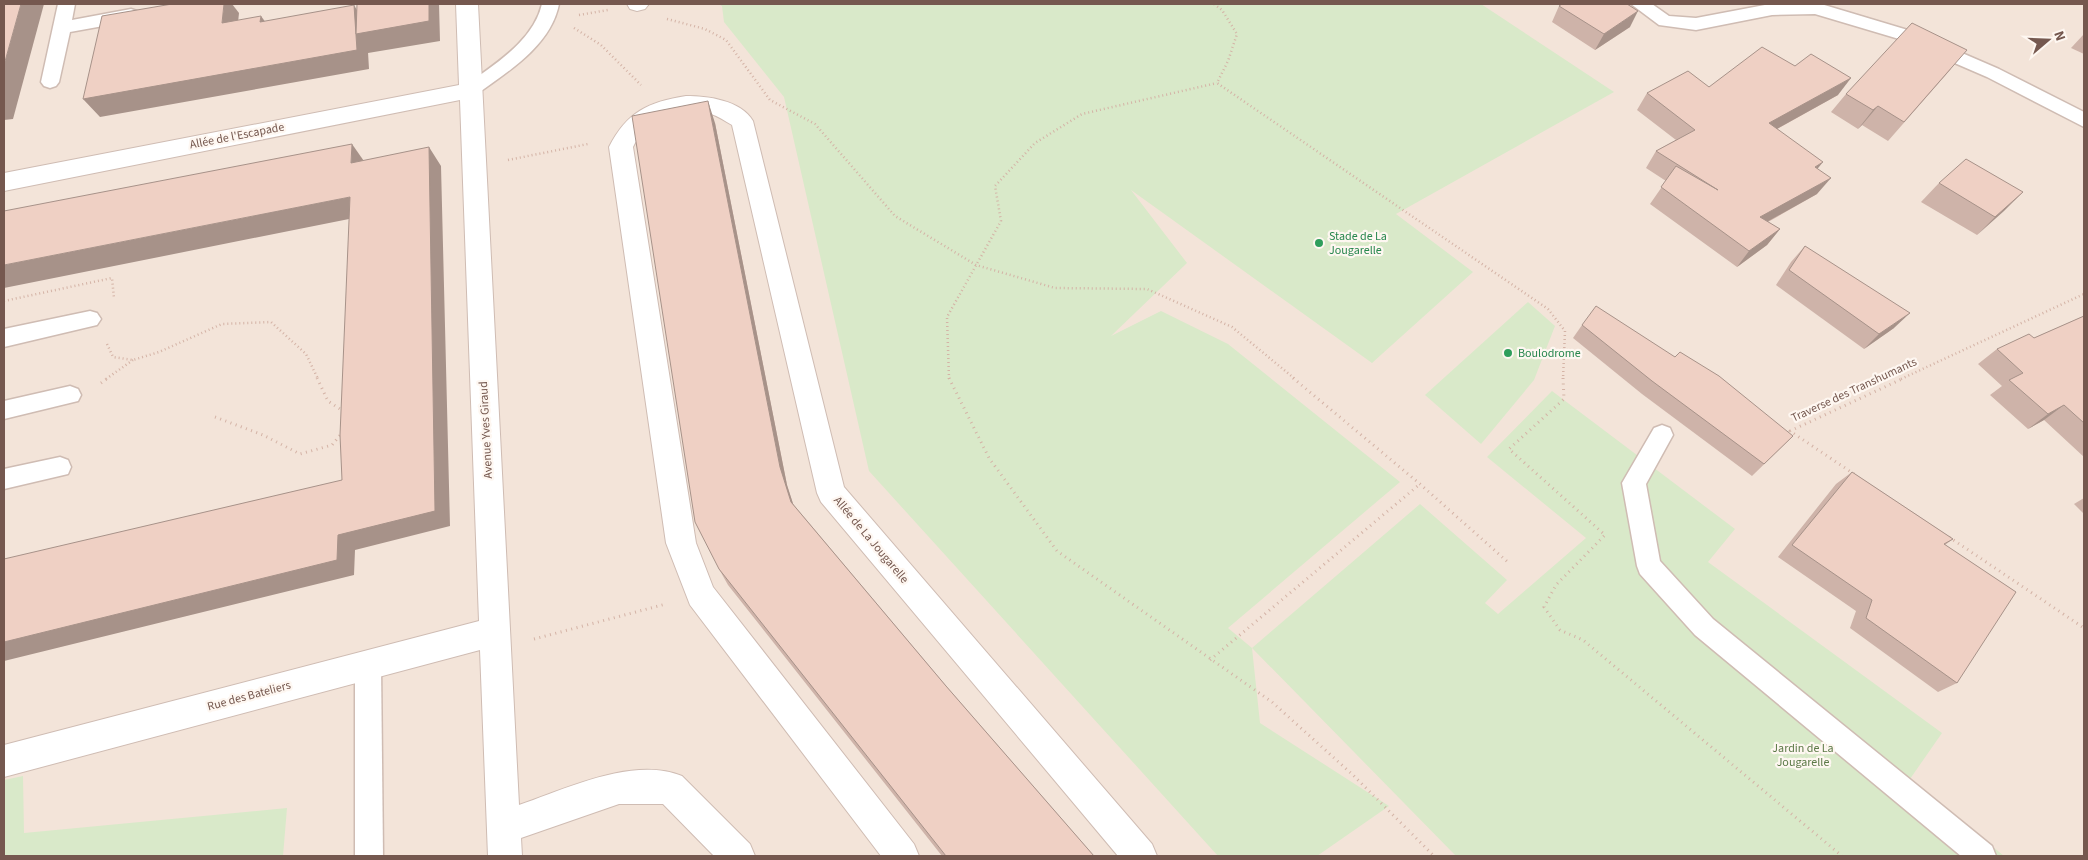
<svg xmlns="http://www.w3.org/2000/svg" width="2088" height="860" font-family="'Source Sans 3',sans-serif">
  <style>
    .residential { fill: #f3e4d9 }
    .green { fill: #d9e9c9 }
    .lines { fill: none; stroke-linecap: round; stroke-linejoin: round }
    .lane-casing { stroke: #cfbcb3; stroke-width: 3 }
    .street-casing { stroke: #cfbcb3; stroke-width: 2 }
    .path-far1 { stroke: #d4b3a6; stroke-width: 2.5; stroke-dasharray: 1 3; stroke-linecap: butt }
    .path { stroke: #d4b3a6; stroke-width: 3; stroke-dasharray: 1 4.5; stroke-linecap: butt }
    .lane { fill: #fff; fill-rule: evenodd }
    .street { fill: #fff; fill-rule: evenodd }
    .wall { fill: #ceb3a9 }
    .shaded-wall { fill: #a79289 }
    .building { fill: #efd0c4; stroke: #a79289 }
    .leisure-dot { fill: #2e9e5b; stroke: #fef7f1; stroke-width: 2 }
    .labels { text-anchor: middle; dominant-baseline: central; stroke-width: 4.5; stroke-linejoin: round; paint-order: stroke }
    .street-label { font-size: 12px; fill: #75584f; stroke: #fef7f1 }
    .leisure-label { font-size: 12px; fill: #27864d; stroke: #fef7f1; text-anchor: start }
    .park-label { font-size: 12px; fill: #5c7947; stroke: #fef7f1 }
  </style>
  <rect width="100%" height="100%" fill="#fbf3ea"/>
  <rect class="residential" x="4" y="4" width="2080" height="852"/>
  <g class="green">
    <polygon points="718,4 1481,4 1614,92 1396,214 1473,272 1372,363 1131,190 1187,263 1111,336 1161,311 1228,344 1400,482 1228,628 1252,648 1420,504 1507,580 1485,603 1498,614 1586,538 1487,457 1552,391 1735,529 1708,562 1942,733 1910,779 2004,856 1456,856 1252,648 1260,723 1389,806 1317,856 1218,856 869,471 784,97 724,22 722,6"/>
    <polygon points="1528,302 1555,326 1534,380 1481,444 1425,395"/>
    <polygon points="23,776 24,833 287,808 283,856 4,856 4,780"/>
  </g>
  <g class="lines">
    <defs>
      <g id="lane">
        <polygon points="58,4 75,4 72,20 131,9 137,11 140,15 137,19 131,21 70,32 59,82 56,86 50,88 44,86 41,82"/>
        <path d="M 542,4 L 559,4 C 551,45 509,71 477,94 L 471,96 L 465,94 L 462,90 L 465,86 C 494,64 533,42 542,4 Z"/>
        <polygon points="1631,4 1652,4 1669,16 1696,18 1770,4 1821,4 1911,31 1999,69 2084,112 2084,127 1987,77 1899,39 1815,14 1772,15 1696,30 1659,25"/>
        <polygon points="90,311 97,313 101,319 97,325 4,347 4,329"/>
        <polygon points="70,386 78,389 81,395 78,401 4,419 4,401"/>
        <polygon points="1662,425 1670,428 1673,435 1646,484 1660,561 1713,619 1992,846 1996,856 1961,856 1695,635 1640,574 1637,566 1622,483 1654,428"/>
        <polygon points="60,457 68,460 71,467 68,474 4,489 4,469"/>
        <polygon points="368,652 377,655 381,664 383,856 355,856 355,664 359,655"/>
      </g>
      <g id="street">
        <path d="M 456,4 L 478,4 L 519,805 C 566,789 633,756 682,776 L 750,844 L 755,856 L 714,856 L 663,804 L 619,804 L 521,838 L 522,856 L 488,856 L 480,650 L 4,777 L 4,745 L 479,621 L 460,100 L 4,191 L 4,173 L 459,85 Z"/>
        <polygon points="627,4 649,4 645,9 637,11 630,9"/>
        <path d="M 686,96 C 707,96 741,100 753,121 L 844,487 L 1152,844 L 1157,856 L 1118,856 L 821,502 L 817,493 L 732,125 C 725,121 718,116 711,114 C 681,104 646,120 633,147 L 696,543 L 713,587 L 914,844 L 919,856 L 881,856 L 690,605 L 666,543 L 609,147 C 627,112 648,102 686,96 Z"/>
      </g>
    </defs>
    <use href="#lane" class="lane-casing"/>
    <use href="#street" class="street-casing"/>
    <g class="path-far1">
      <polyline points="1214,4 1222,10 1237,34 1228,61 1217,83 1548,309 1565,331 1563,379"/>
      <polyline points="579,15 608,10"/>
      <polyline points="667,19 705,29 726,40 770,100 815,124 895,216 976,265 1055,288 1147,289 1232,327 1295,379"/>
      <polyline points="574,28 601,45 641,85"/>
      <polyline points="508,160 588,144"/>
      <polyline points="4,301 112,278 114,298"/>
      <polyline points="107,344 113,357 133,360 159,352 222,324 271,322 306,354 318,379"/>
      <polyline points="106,379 133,360"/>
      <polyline points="949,379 947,317 1001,221 995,186 1035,143 1082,114 1217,83"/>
      <polyline points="1901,379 2084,294"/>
    </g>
    <g class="path">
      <polyline points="317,378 328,401 343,411"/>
      <polyline points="949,378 989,458 1057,551 1272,702 1353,775 1434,856"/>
      <polyline points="1293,378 1420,484 1510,564"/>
      <polyline points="1563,378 1564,399 1509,449 1605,535 1556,585 1544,607 1560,630 1583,640 1842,856"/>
      <polyline points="101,383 108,378"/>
      <polyline points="215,417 263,435 300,454 332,445 341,434"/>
      <polyline points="1854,474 1790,431 1904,378"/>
      <polyline points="1949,537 2084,628"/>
      <polyline points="534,639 666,604"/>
      <polyline points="1210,660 1420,484"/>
    </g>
    <use href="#lane" class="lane"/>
    <use href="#street" class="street"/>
  </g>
  <g class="wall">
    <polygon points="1559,6 1630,27 1595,50 1552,22"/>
    <polygon points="2084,34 2084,54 2071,48"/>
    <polygon points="1951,69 1888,141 1862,125 1858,129 1831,112 1846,94"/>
    <polygon points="1709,87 1838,95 1777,129 1818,169 1817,194 1768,222 1780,229 1767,245 1737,267 1650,204 1666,181 1646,168 1656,151 1676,140 1637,110 1647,93"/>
    <polygon points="715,123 787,485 793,504 946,686 1094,856 942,856 728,585 719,569"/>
    <polygon points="1939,183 2023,192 1977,235 1921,202"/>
    <polygon points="1805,246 1894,328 1864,349 1776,285 1791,262"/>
    <polygon points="2084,316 2084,457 2044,420 2028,429 1990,395 2002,386 1978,364 1997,349 2034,338"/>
    <polygon points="1582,325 1793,436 1752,476 1642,394 1573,338"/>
    <polygon points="1852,472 1953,539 1945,545 1957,683 1938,692 1850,628 1856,611 1778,557 1836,484"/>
    <polygon points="2084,498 2084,514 2074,504"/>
  </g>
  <g class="shaded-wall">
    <polygon points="21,4 44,4 13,119 4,120 4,65"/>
    <polygon points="224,4 232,4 239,13 236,42 222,23"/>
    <polygon points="429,4 439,4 440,41 368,53 368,52 369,69 100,117 83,99 354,5 365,24"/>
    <polygon points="1638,11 1630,27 1595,50 1604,34"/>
    <polygon points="261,16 274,34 260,22"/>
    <polygon points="1851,78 1838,95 1757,140 1769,123"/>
    <polygon points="708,101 715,123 787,485 798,519 791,502 780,467"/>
    <polygon points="1878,106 1862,125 1858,129 1873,110"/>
    <polygon points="352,144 366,164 351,163"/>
    <polygon points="429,147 441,166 450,526 355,550 354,575 4,661 4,642 338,535"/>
    <polygon points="1823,162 1810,178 1815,167"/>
    <polygon points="1831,178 1817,194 1747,233 1760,217"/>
    <polygon points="2023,192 2004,211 1977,235 1995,217"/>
    <polygon points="350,197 364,216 4,288 4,265"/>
    <polygon points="1780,229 1767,245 1737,267 1749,251"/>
    <polygon points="1910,313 1894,328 1864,349 1879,334"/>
    <polygon points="2064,405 2044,420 2028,429 2048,414"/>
  </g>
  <g class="building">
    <polygon points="4,4 21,4 4,65"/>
    <polygon points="172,4 224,4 222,23 261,16 260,22 354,5 357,50 83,99 102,16"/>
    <polygon points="357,4 429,4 429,21 356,34"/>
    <polygon points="1562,4 1627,4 1638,11 1604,34 1559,6"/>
    <polygon points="1912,23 1967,50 1904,122 1878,106 1873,110 1846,94"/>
    <polygon points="1762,47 1795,66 1811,54 1851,78 1769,123 1823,162 1815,167 1831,178 1760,217 1780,229 1749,251 1661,187 1676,166 1718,190 1656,151 1695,130 1647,93 1688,71 1709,87"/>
    <polygon points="708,101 780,467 791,502 946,686 1094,856 946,856 719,569 695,522 632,116"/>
    <polygon points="352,144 351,163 429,147 435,511 338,535 337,560 4,642 4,559 342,480 340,435 350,197 4,265 4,211"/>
    <polygon points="1966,159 2023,192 1995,217 1939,183"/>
    <polygon points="1805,246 1910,313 1879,334 1789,270"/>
    <polygon points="1596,306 1675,357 1680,352 1719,376 1793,436 1764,464 1652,381 1582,325"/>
    <polygon points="2084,316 2084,423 2064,405 2048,414 2009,380 2023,373 1997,349 2029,334 2034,338"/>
    <polygon points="1852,472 1953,539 1944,544 2016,592 1957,683 1866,618 1872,600 1792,545"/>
  </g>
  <g class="leisure-dot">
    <circle cx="1319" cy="243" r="5"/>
    <circle cx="1508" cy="353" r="5"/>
  </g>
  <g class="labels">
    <g class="street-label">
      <text transform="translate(237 136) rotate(-11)">Allée de l'Escapade</text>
      <text transform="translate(1854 390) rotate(-25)">Traverse des Transhumants</text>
      <text transform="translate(486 430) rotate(-93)">Avenue Yves Giraud</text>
      <text transform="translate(871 540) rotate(50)">Allée de La Jougarelle</text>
      <text transform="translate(249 696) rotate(-15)">Rue des Bateliers</text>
    </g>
    <g class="leisure-label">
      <text x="1329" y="236">Stade de La<tspan x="1329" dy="14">Jougarelle</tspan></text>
      <text x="1518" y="353">Boulodrome</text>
    </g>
    <g class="park-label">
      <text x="1803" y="748">Jardin de La<tspan x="1803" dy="14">Jougarelle</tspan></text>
    </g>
  </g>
  <rect width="2088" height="860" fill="none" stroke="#75584f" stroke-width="10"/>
  <g transform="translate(2048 40) rotate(71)" stroke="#fef7f1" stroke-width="4" paint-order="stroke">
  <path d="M0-4L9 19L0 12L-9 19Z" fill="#75584f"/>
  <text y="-8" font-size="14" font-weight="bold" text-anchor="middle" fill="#75584f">N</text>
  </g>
</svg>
